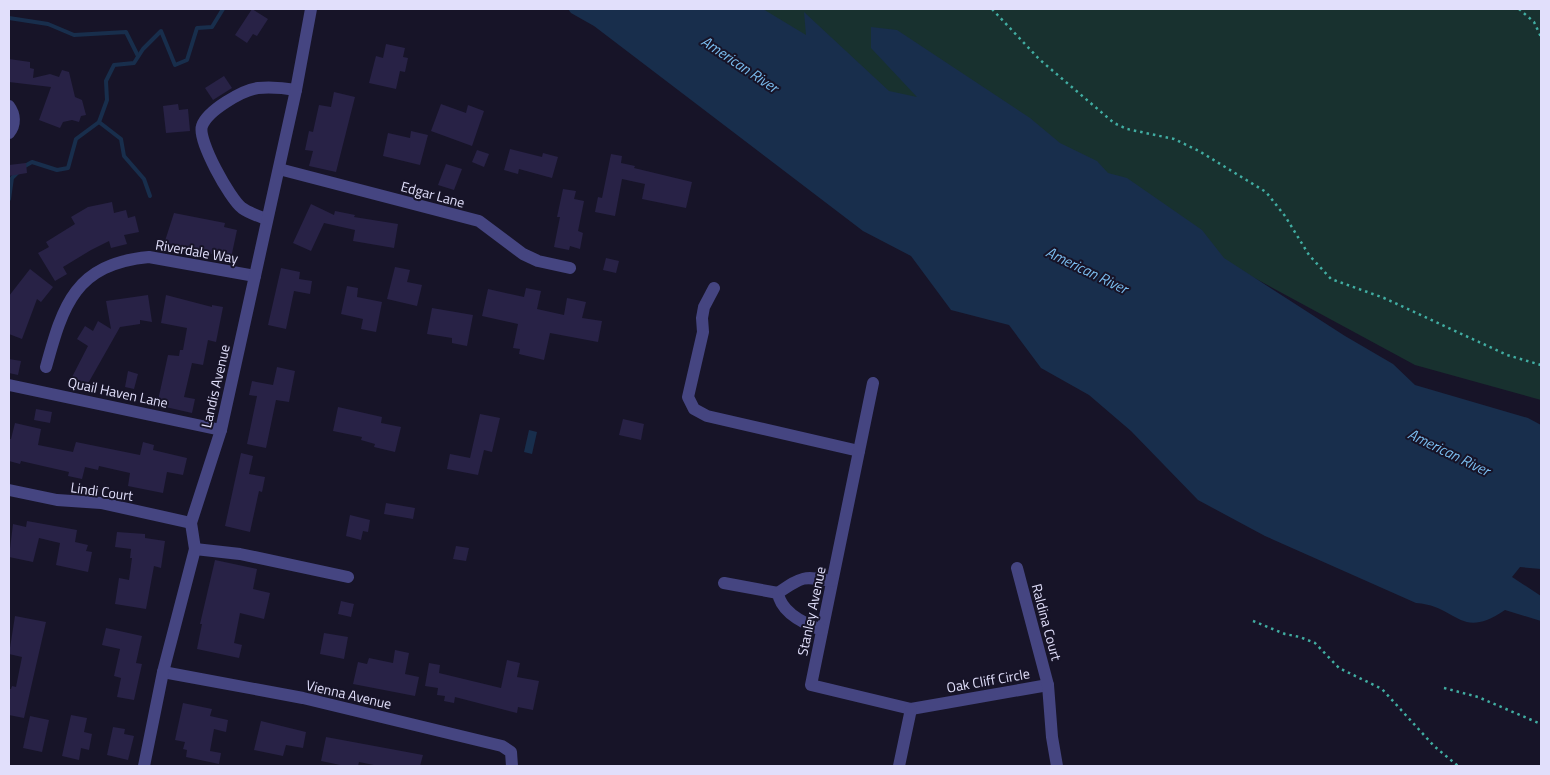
<svg xmlns="http://www.w3.org/2000/svg" width="1550" height="775" font-family="'Titillium Web',sans-serif">
  <style>
    .green { fill: #18312f }
    .water { fill: #182e4c }
    .lines { fill: none; stroke-linecap: round; stroke-linejoin: round }
    .stream { stroke: #182e4c; stroke-width: 4 }
    .building { fill: #282246 }
    .path { stroke: #41ada2; stroke-width: 2.5; stroke-dasharray: 2.5 4; stroke-linecap: butt }
    .minor { stroke: #454581; stroke-width: 12 }
    .labels { text-anchor: middle; dominant-baseline: central; stroke-width: 4; stroke-linejoin: round; paint-order: stroke }
    .street-label { font-size: 14px; fill: #e1dffb; stroke: #171428 }
    .water-label { font-size: 15px; font-style: italic; fill: #7abcee; stroke: #171428 }
  </style>
  <rect width="100%" height="100%" fill="#171428"/>
  <polygon class="green" points="751,9 1541,9 1541,400 1415,365 1177,236 954,146"/>
  <g class="water">
    <path d="M 568,9 L 763,9 L 806,35 L 804,12 L 889,91 L 917,97 L 871,48 L 871,27 L 897,30 L 1030,118 L 1060,143 L 1097,161 L 1108,173 L 1127,178 L 1202,230 L 1224,258 L 1345,336 L 1393,364 L 1415,385 L 1528,418 L 1541,425 L 1541,569 L 1520,567 L 1512,577 L 1541,596 L 1541,621 L 1505,610 C 1459,641 1459,606 1416,603 L 1265,536 L 1198,500 L 1131,431 L 1089,395 L 1041,368 L 1009,325 L 951,310 L 911,256 L 863,231 L 594,26 L 571,13 Z"/>
    <polygon points="529,430 537,432 532,454 524,452"/>
  </g>
  <g class="lines">
    <g class="stream">
      <polyline points="9,18 48,24 74,35 126,32 138,56"/>
      <polyline points="99,122 121,139 124,156 144,179 150,196"/>
      <polyline points="23,167 32,162 57,170 68,168 76,139 99,122 107,100 106,81 114,65 134,63 143,49 161,31 175,65 187,60 197,28 212,27 223,9"/>
      <polyline points="9,199 12,178 18,172"/>
    </g>
  </g>
  <g class="building">
    <polygon points="252,9 268,19 257,36 253,34 247,43 235,35"/>
    <polygon points="386,44 405,48 403,57 408,58 405,72 400,71 396,89 369,83 376,56 383,58"/>
    <polygon points="9,59 30,62 30,68 34,69 33,78 50,74 59,77 62,70 69,72 75,97 82,100 86,115 81,116 79,122 72,120 63,122 60,128 39,120 51,87 9,82"/>
    <polygon points="224,76 232,88 213,100 205,88"/>
    <polygon points="334,92 355,97 336,172 309,166 313,151 305,150 309,131 313,132 319,105 331,107"/>
    <polygon points="178,104 179,110 188,109 190,131 166,133 163,106"/>
    <polygon points="441,104 466,113 468,105 484,111 472,146 431,131"/>
    <polygon points="411,131 428,135 420,165 383,156 388,133 410,138"/>
    <polygon points="510,149 542,157 543,153 558,157 552,178 519,169 518,174 504,170"/>
    <polygon points="477,150 489,154 484,167 472,162"/>
    <polygon points="611,154 622,156 621,163 635,166 634,168 692,182 686,208 642,199 645,184 622,179 615,216 595,212 598,197 602,198"/>
    <polygon points="26,163 27,173 9,176 9,165"/>
    <polygon points="446,164 462,169 454,190 438,185"/>
    <polygon points="563,189 576,191 574,199 584,201 578,231 583,233 580,249 570,246 569,250 554,247 560,217 557,217"/>
    <polygon points="112,202 114,213 126,210 128,218 135,216 139,232 124,235 127,244 111,248 109,241 91,250 63,267 67,274 55,281 38,253 49,247 46,242 75,224 71,217 88,207"/>
    <polygon points="311,204 334,215 335,211 355,215 354,217 398,224 394,248 353,241 355,230 324,223 311,251 293,243"/>
    <polygon points="174,213 225,223 224,227 237,230 231,258 164,244"/>
    <polygon points="606,258 619,261 616,273 603,270"/>
    <polygon points="395,267 410,270 407,282 422,285 417,306 387,299"/>
    <polygon points="281,268 300,272 299,279 312,281 310,294 294,291 286,329 268,325"/>
    <polygon points="30,269 53,287 41,302 37,299 22,339 9,334 9,296"/>
    <polygon points="347,286 358,288 357,297 382,302 376,332 361,329 363,319 341,314"/>
    <polygon points="526,288 541,291 537,309 564,315 567,298 586,302 582,318 602,321 598,342 550,333 544,360 519,354 520,349 513,348 518,324 482,316 488,289 524,297"/>
    <polygon points="148,295 152,322 140,320 140,324 120,327 86,387 71,379 88,346 77,339 85,326 93,331 98,321 111,329 106,301"/>
    <polygon points="166,295 212,307 212,305 223,307 216,342 208,340 203,365 192,363 184,397 195,399 192,413 157,405 168,355 179,356 180,350 183,350 187,328 161,323"/>
    <polygon points="432,308 473,315 467,346 452,343 452,338 427,334"/>
    <polygon points="9,359 21,361 18,375 9,373"/>
    <polygon points="277,367 295,371 289,402 276,400 266,448 247,444 257,396 249,395 252,381 273,385"/>
    <polygon points="128,371 138,374 134,389 125,387"/>
    <polygon points="338,407 382,417 381,423 401,427 395,452 374,447 375,444 361,440 362,437 333,431"/>
    <polygon points="36,409 52,412 50,423 34,420"/>
    <polygon points="480,414 500,418 492,452 484,450 478,475 447,469 450,454 470,458"/>
    <polygon points="623,419 644,424 641,440 619,435"/>
    <polygon points="15,423 41,429 38,445 73,452 76,442 140,455 143,442 154,445 153,450 187,458 183,475 167,472 163,493 128,486 130,473 99,466 98,470 85,467 82,479 68,476 69,472 21,461 20,464 9,461 9,439 11,439"/>
    <polygon points="241,453 253,456 249,474 265,477 262,492 259,491 250,532 225,526"/>
    <polygon points="386,503 415,508 413,519 384,514"/>
    <polygon points="350,515 370,520 368,532 363,531 361,540 346,536"/>
    <polygon points="27,521 77,530 75,542 88,545 86,551 92,552 88,572 56,565 60,543 39,538 33,562 9,557 13,524 26,527"/>
    <polygon points="117,532 145,534 145,538 165,541 161,568 154,566 146,609 115,604 119,578 129,580 132,558 130,558 131,549 115,547"/>
    <polygon points="456,546 469,548 466,561 453,559"/>
    <polygon points="215,560 257,569 253,589 270,593 264,619 240,613 234,643 242,645 239,658 197,649 202,624 200,624"/>
    <polygon points="341,601 354,604 351,617 338,614"/>
    <polygon points="15,616 46,622 24,718 9,715 9,689 11,689 12,686 16,687 22,657 9,654"/>
    <polygon points="106,628 142,636 136,663 142,664 134,700 117,697 121,678 114,676 120,649 102,645"/>
    <polygon points="324,633 348,637 344,659 320,654"/>
    <polygon points="395,650 409,653 405,674 419,677 415,696 353,684 358,662 367,664 369,658 393,663"/>
    <polygon points="507,660 520,663 517,677 539,681 533,710 518,707 517,713 455,697 454,703 444,701 445,696 437,695 438,688 425,686 429,663 440,665 439,673 501,688"/>
    <polygon points="183,703 212,709 210,716 228,720 226,732 214,729 210,751 221,753 219,764 186,757 187,750 183,749 185,742 175,740"/>
    <polygon points="71,715 87,718 84,732 92,734 89,750 81,748 79,760 62,756"/>
    <polygon points="30,716 49,720 42,752 23,748"/>
    <polygon points="261,721 306,732 303,748 286,745 283,756 254,750"/>
    <polygon points="113,727 125,729 124,734 134,736 128,760 107,755"/>
    <polygon points="326,737 423,755 420,766 379,766 359,762 358,766 345,766 321,761"/>
  </g>
  <g class="lines">
    <g class="path">
      <polyline points="992,9 1039,59 1114,123 1127,129 1174,139 1199,151 1266,192 1285,216 1309,255 1331,279 1384,298 1507,355 1541,365"/>
      <polyline points="1519,9 1534,22 1541,37"/>
      <polyline points="1253,621 1285,634 1300,637 1315,643 1339,668 1382,689 1434,746 1458,766"/>
      <polyline points="1444,688 1478,697 1541,724"/>
    </g>
    <g class="minor">
      <path d="M 9,106 C 15,114 16,125 9,133"/>
      <polyline points="279,169 479,221 523,254 538,261 570,268"/>
      <path d="M 266,219 C 258,216 249,213 242,208 C 230,199 197,140 202,126 C 207,111 242,90 258,88 C 270,87 284,88 296,90"/>
      <polyline points="714,288 704,307 702,318 703,332 688,397 694,409 707,416 859,451"/>
      <path d="M 46,367 C 63,305 75,264 149,257 L 255,276"/>
      <polyline points="873,383 811,685 911,709 1048,685"/>
      <polyline points="9,385 221,430"/>
      <polyline points="9,490 57,500 101,503 191,523"/>
      <polyline points="195,549 240,554 348,577"/>
      <polyline points="1017,568 1048,685 1052,737 1057,766"/>
      <polyline points="724,583 778,593"/>
      <path d="M 822,630 C 805,624 781,613 778,593 C 803,576 803,576 832,581"/>
      <polyline points="163,672 303,698 502,746 511,752 512,766"/>
      <polyline points="144,766 163,672 195,549 191,523 221,430 296,90 311,9"/>
      <polyline points="899,766 911,709"/>
    </g>
  </g>
  <g class="labels">
    <g class="street-label">
      <text transform="translate(433 194) rotate(15)">Edgar Lane</text>
      <text transform="translate(197 251) rotate(10)">Riverdale Way</text>
      <text transform="translate(215 386) rotate(-77)">Landis Avenue</text>
      <text transform="translate(118 392) rotate(12)">Quail Haven Lane</text>
      <text transform="translate(102 491) rotate(8)">Lindi Court</text>
      <text transform="translate(811 611) rotate(-78)">Stanley Avenue</text>
      <text transform="translate(1047 622) rotate(75)">Raldina Court</text>
      <text transform="translate(988 680) rotate(-10)">Oak Cliff Circle</text>
      <text transform="translate(349 694) rotate(13)">Vienna Avenue</text>
    </g>
    <g class="water-label">
      <text transform="translate(740 64) rotate(34)">American River</text>
      <text transform="translate(1087 270) rotate(26)">American River</text>
      <text transform="translate(1449 452) rotate(26)">American River</text>
    </g>
  </g>
  <rect width="1550" height="775" fill="none" stroke="#e1dffb" stroke-width="20"/>
</svg>
